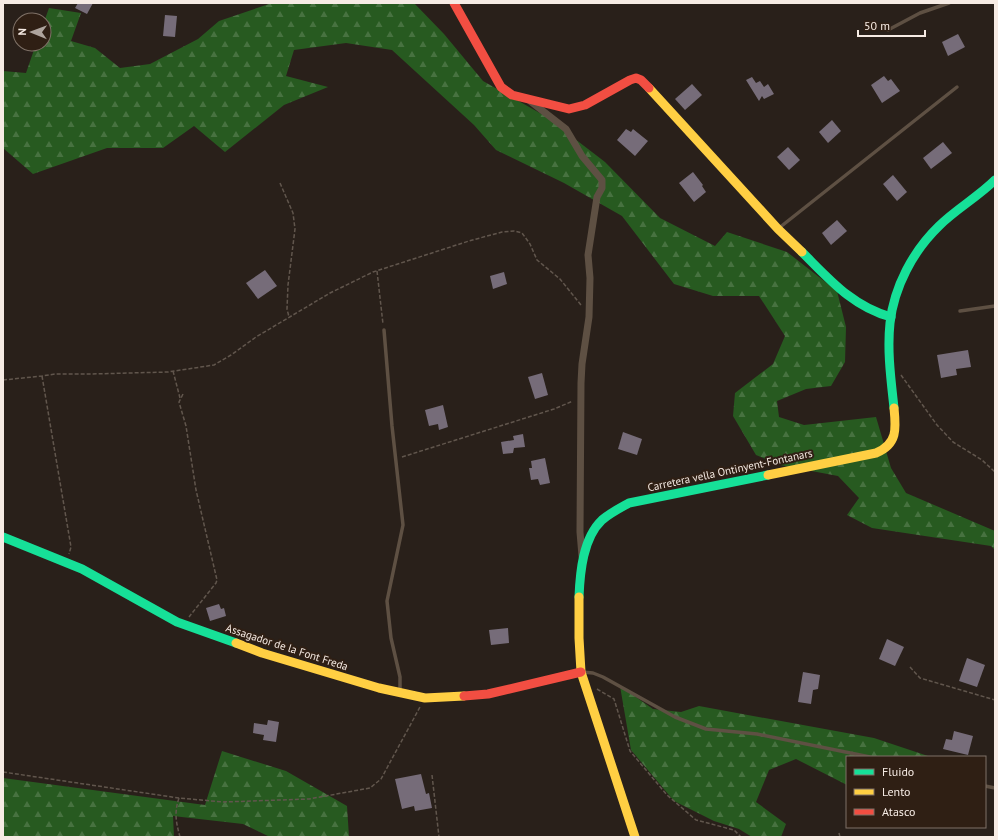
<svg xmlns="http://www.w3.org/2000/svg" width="998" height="840" font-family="'PT Sans',sans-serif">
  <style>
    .forest { fill: url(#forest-firs) }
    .building { fill: #766c79 }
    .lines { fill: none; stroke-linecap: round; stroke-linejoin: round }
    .path { stroke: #61564d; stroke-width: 1.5; stroke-dasharray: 4 2; stroke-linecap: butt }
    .lane { stroke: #5e5043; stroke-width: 3.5 }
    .street { stroke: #5e5043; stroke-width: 7 }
    .fast { stroke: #16e098; stroke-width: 9 }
    .slow { stroke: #ffcf43; stroke-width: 9 }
    .jam { stroke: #f24e42; stroke-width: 9 }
    .labels { text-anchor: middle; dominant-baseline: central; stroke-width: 4; stroke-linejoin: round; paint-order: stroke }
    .street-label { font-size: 11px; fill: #f6ebe4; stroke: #2f1f14 }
  </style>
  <defs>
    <pattern id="forest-firs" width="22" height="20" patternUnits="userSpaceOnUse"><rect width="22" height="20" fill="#275a20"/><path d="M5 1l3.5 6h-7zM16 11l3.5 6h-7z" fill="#477240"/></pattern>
  </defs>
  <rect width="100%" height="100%" fill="#29201a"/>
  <g class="forest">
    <polygon points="272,3 414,3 444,34 483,81 545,116 605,162 660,218 715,246 727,232 787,252 837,291 846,327 845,362 831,386 806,389 777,401 779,417 804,425 876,417 891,468 906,493 995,531 995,550 991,546 872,528 847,515 859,498 838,476 780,465 756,455 733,416 735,393 773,364 785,336 759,296 713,296 674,284 622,216 564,183 496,150 474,125 392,50 346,43 294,50 286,76 328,87 284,105 225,152 194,126 163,148 107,148 33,174 3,148 3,71 26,73 36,44 44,44 44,22 49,8 81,13 71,41 95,48 120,68 150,64 198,39 219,21"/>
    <polygon points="620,686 653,709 681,712 699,706 874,738 931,757 847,757 847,785 796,759 769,770 756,802 786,824 781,837 752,837 739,829 714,821 674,801 631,750"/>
    <polygon points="222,751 286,771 347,806 349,837 270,837 243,824 173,816 174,837 3,837 3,778 205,805"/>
  </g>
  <g class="building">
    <polygon points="78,3 93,3 87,14 75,8"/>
    <polygon points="165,15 177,16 175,37 163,36"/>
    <polygon points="958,34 965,47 948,56 942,42"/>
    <polygon points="884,76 888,81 891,79 900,91 882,103 871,85"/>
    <polygon points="752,77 756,83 760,81 764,87 768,84 774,94 764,99 762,96 759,101 746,80"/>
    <polygon points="692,84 702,95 685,110 675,99"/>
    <polygon points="832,120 841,131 828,143 819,132"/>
    <polygon points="626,129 631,132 633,129 648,141 635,156 617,140"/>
    <polygon points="943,142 952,153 931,169 923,158"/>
    <polygon points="788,147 800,160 789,170 777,157"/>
    <polygon points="693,172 703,185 702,186 706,192 694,202 679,183"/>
    <polygon points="893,175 907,192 897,201 883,184"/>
    <polygon points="837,220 847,231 831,245 822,233"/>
    <polygon points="265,270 277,286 258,299 246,283"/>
    <polygon points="504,272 507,284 493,289 490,276"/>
    <polygon points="968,350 971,367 956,369 957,375 941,378 937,355"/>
    <polygon points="542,373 548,395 535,399 528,377"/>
    <polygon points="443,405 448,427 439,430 438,424 429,426 425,410"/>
    <polygon points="623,432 642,439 637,455 618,449"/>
    <polygon points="523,434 525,447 514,448 513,453 503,454 501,442 514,440 513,436"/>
    <polygon points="545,458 550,483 540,485 538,479 531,480 529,468 532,468 531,461"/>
    <polygon points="219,604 221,609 224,608 226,616 210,621 206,608"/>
    <polygon points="508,628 509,643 491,645 489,630"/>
    <polygon points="887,639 904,647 895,666 879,659"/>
    <polygon points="967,658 985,665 977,687 959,681"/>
    <polygon points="803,672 820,675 818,689 813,690 811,704 798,702"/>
    <polygon points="268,720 279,722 276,742 263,740 264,735 253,733 254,723 267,725"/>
    <polygon points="954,731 973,736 968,755 943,749 946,739 952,740"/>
    <polygon points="421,774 426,794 429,793 432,808 415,811 414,806 402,809 395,779"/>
  </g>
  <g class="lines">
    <g class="path">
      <polyline points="280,183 293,213 295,229 288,285 287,309 289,317"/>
      <polyline points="377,271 383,324"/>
      <polyline points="173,371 180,398"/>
      <polyline points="901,375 937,425 953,442 982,460 995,472"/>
      <polyline points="42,376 71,547 69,554"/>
      <polyline points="3,380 42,376 55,374 91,374 168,372 214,365 231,355 256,337 330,293 373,272 469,241 502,232 514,231 522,233 530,244 537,260 560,279 581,305"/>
      <polyline points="183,394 179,402 186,426 196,490 217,580 216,583 189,617"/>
      <polyline points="402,457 554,409 573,401"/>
      <polyline points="910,667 920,678 995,700"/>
      <polyline points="597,689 614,699 630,751 667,795 696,820 734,830 741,837"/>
      <polyline points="3,772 179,798 223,802 309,799 370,788 381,779 420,707"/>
      <polyline points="432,775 439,837"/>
      <path d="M 179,798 C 174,813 176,822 180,837"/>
      <polyline points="839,833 840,837"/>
    </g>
    <g class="lane">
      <polyline points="888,30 920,13 949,3"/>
      <polyline points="779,228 957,87"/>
      <polyline points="960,311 995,306"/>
      <polyline points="384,330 392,426 403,525 387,601 391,638 400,677 400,691"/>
      <polyline points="582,672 593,673 603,677 675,717 706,729 757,734 870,757"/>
      <polyline points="985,786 995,788"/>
    </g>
    <polyline class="street" points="530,101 566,129 582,156 602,180 602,188 597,197 588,255 590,278 589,317 582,364 581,383 580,532 582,556"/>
    <g class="fast">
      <path d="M 802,252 C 829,279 853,307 891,317"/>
      <path d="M 894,408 C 891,380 887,351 890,323 C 894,287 913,251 939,226 C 956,209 978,197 995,180"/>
      <polyline points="3,537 82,569 177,622 236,643"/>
      <path d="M 579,597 C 580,572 583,538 602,520 C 610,513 620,508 629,503 L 768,475"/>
    </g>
    <g class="slow">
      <polyline points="649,88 778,229 802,252"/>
      <path d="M 768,475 L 876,453 C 898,444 896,428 894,408"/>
      <polyline points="579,597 579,638 581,672 635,837"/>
      <polyline points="236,643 262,653 379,688 425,698 464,696"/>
    </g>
    <g class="jam">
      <polyline points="454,3 501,87 512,95 569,109 585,105 630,80 636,78 641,80 649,88"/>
      <polyline points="464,696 488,694 581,672"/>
    </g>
  </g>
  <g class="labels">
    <g class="street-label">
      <text transform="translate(730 470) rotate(-12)">Carretera vella Ontinyent-Fontanars</text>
      <text transform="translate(287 647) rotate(18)">Assagador de la Font Freda</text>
    </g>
  </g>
  <rect width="998" height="840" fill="none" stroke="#f6ebe4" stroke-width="8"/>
  <rect x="846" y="756" width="140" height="72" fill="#2f1f14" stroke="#7f7167"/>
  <rect x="854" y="769" width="20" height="6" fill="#16e098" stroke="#7f7167"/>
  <text x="882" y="776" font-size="12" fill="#f6ebe4">Fluido</text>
  <rect x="854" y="789" width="20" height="6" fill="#ffcf43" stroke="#7f7167"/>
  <text x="882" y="796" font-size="12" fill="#f6ebe4">Lento</text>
  <rect x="854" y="809" width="20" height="6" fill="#f24e42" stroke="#7f7167"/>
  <text x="882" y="816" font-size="12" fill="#f6ebe4">Atasco</text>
  <g transform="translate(32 32) rotate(271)"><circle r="19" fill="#2f1f14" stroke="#7f7167"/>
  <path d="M0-3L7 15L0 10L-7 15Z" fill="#aea49d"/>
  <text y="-6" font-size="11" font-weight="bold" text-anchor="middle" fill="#f6ebe4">N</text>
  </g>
  <path d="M858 30v6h67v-6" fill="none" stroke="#f6ebe4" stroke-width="2"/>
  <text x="864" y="30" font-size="12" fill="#f6ebe4" stroke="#2f1f14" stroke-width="3" paint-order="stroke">50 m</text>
</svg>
